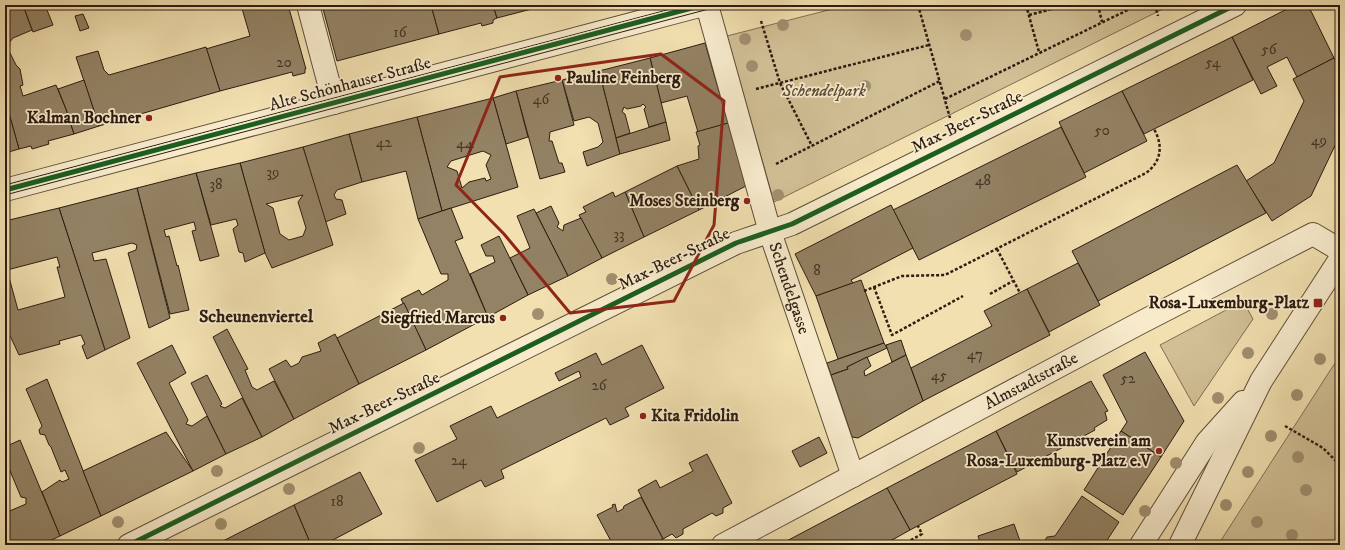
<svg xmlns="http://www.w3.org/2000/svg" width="1345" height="550" font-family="'IM FELL DW Pica',serif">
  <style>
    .green { fill: #d1bf95; stroke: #7f6e53 }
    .building { fill: #938264; stroke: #2d1c11; fill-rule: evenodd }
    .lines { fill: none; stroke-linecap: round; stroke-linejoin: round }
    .minor-casing { stroke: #5e4d39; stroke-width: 24 }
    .path { stroke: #2d1c11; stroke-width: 2.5; stroke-dasharray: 3 2; stroke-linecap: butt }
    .minor { stroke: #f7ebcc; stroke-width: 22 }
    .tram { stroke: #2d1c11; stroke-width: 1 }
    .cycleway-casing { stroke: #f7ebcc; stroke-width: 8 }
    .cycleway { stroke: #1b5e20; stroke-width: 5 }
    .tree { fill: #a18f6f }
    .marked { fill: none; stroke: #8f2418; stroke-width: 3; stroke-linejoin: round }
    .poi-dot { fill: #8f2418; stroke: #f7ebcc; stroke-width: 1.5 }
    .labels { text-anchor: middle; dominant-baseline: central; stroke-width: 3.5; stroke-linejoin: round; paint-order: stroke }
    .number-label { font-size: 15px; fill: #463626 }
    .poi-label { font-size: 17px; font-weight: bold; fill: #2d1c11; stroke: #f7ebcc; text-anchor: end }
    .street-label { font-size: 17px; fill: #2d1c11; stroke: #f7ebcc }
    .park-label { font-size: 17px; font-style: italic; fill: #5e4d39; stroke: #f7ebcc }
    .neighbourhood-label { font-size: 18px; font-weight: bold; fill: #2d1c11; stroke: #f7ebcc }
  </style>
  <rect width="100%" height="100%" fill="#f2e0b0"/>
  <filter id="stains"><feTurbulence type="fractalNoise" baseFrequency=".005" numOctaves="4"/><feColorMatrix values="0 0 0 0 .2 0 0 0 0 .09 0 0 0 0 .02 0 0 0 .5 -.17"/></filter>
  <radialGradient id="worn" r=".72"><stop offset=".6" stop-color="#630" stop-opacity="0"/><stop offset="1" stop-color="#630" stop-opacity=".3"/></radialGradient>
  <g class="green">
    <polygon points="848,5 1171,5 774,202 727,36"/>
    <polygon points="1243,301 1253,319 1194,406 1160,345"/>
    <polygon points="1340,357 1340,545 1218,545 1333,366"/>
  </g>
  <g class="building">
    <polygon points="5,5 23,5 32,30 13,38 9,43 5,40"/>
    <polygon points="23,5 45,5 53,25 33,32"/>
    <polygon points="241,5 288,5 306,69 305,69 305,73 293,76 292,72 220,91 206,49 250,36"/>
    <polygon points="322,5 431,5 439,34 337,61"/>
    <polygon points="431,5 493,5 497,18 493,20 493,23 482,26 481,23 439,34"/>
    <polygon points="493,5 547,5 497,18"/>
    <polygon points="1295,5 1309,7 1334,58 1297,77 1287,57 1267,67 1277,86 1261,94 1232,37"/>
    <polygon points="83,14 89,28 80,31 75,16"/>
    <polygon points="1232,37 1253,80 1144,134 1122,91"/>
    <polygon points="5,40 10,43 9,51 16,65 20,69 23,85 20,86 23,96 56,85 66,109 74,134 48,141 49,144 32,149 31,146 19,149 5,99"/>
    <polygon points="705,43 728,123 698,132 687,96 661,103 650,58"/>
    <polygon points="206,47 220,91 99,126 76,57 98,51 104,70 109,75"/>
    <polygon points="650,58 666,122 649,127 644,109 646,107 643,104 641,106 627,109 624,107 622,112 625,114 630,133 616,138 599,71"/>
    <polygon points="1334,58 1340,69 1340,135 1311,196 1272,221 1246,181 1274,163 1304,101 1293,79"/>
    <polygon points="599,71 620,154 587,166 583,152 598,147 603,142 598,123 589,117 574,121 562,80"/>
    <polygon points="84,80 99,126 74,134 66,109 58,89"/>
    <polygon points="562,80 574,125 550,132 549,141 552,141 559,163 562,163 565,172 540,179 516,91"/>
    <polygon points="516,91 528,137 506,144 493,98"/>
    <polygon points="1122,91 1147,141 1084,173 1059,122"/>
    <path d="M 493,98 L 518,187 L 442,211 L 417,117 ZM 483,151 L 491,155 L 486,165 L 491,179 L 486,181 L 485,178 L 469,182 L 462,188 L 457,171 L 447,167 L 451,161 Z"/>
    <polygon points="5,99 19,149 5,153"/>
    <polygon points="417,117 442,211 418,219 406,171 362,182 349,134"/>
    <polygon points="666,122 670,140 620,154 616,138"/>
    <polygon points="728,123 746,186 699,210 677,166 699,159 698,146 700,145 696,132"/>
    <polygon points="1061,127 1086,177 919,260 893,210"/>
    <polygon points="349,134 362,182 337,190 334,195 336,199 342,200 346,214 325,222 303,147"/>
    <path d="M 303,147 L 333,245 L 272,268 L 265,253 L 240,163 ZM 303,195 L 298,202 L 306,228 L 303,236 L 289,240 L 280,234 L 273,208 L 266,204 Z"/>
    <polygon points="240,163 265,253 245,262 243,253 239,252 233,229 238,225 236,219 211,225 196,173"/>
    <polygon points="1237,165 1266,213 1098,301 1072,251"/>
    <polygon points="677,166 699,210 644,237 625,192"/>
    <polygon points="196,173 219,256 200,261 192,231 196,230 194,222 164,230 166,237 169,236 177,266 178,265 189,310 170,314 137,188"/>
    <polygon points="137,188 170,318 149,328 128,253 136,250 137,245 132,243 92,253 94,261 106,259 130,338 105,350 59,208"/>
    <polygon points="613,192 615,197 625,192 644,237 602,258 579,215 586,212 583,207"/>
    <polygon points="891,205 913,248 851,280 853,283 816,296 795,254"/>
    <polygon points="551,206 559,223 557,227 563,231 564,225 581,218 602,258 568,276 536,213"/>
    <path d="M 59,208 L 105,350 L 87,359 L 82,346 L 85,344 L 81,335 L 59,341 L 60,344 L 19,355 L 5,325 L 5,221 ZM 57,257 L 60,267 L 57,267 L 65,297 L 18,310 L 7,270 Z"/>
    <polygon points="451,208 463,238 455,241 488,317 426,350 401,299 419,290 422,295 448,280 448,274 441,274 418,219"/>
    <polygon points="534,209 568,276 528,295 510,258 530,248 517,216"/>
    <polygon points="499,236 528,295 488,317 470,274 495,262 493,256 486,256 481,245"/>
    <polygon points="1078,263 1100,305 1049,332 1027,289"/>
    <polygon points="861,280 884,343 838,359 816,296"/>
    <polygon points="1027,289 1050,335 923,401 911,368 992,326 984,311"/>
    <polygon points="404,303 426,350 359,384 337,338"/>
    <polygon points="227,329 248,369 245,370 252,387 257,390 274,381 294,419 262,437 213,337"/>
    <polygon points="335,334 359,384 294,419 269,369 286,360 291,367 299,363 302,357 321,351 318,343"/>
    <polygon points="901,340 906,355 892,362 886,345"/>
    <polygon points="884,343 887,348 847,367 848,369 831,375 827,363"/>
    <polygon points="172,345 186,373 169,383 188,420 186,424 192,426 207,416 226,454 193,471 137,363"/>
    <polygon points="642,345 664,388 625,408 629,416 610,425 606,418 501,470 504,478 485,487 481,480 437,502 415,460 457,439 450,426 491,406 497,418 581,377 579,371 559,381 555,373 596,353 602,365"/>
    <polygon points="1145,352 1184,421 1161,457 1121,431 1127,422 1103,375"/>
    <polygon points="906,355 923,401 858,438 852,437 831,375 848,369 847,367 867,357 871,366 864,371 865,376"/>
    <polygon points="207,375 222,404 220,406 225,408 242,398 262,437 226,454 191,383"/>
    <polygon points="47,379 101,516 60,536 42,492 60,480 62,482 69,479 65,470 61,472 51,447 49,445 45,435 40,434 39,430 42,426 26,389"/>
    <polygon points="1091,381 1108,411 1105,412 1107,420 1094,428 1095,430 1017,472 996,431"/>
    <polygon points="996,431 1017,474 910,530 887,488"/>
    <polygon points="1121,431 1161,457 1123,515 1084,490"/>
    <polygon points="166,432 193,471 101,516 83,471"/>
    <polygon points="819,437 827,453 800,467 792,451"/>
    <polygon points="20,440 60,536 41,545 5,545 5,513 26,504 26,498 21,497 5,459 5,447"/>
    <polygon points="707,454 732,503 723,508 723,513 716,516 712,513 683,529 683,534 676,538 672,534 663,539 638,490 656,480 660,488 693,471 689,463"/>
    <polygon points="360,472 382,514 331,541 332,545 311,545 294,505"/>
    <polygon points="887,488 910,530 883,545 779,545"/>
    <polygon points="1082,496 1119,522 1104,545 1042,545 1047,537 1055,536"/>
    <polygon points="641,497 663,539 652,545 613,545 597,515 613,507 612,505 615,504 617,512 623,509 624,506"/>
    <polygon points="294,505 311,545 215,545"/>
    <polygon points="1014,524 1020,541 1026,542 1027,545 981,545 978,536"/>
  </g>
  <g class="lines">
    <defs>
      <g id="minor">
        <polyline points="308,5 334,103"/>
        <path id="s1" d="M 707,5 L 770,232 L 853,476"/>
        <polyline points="5,190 703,5"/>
        <polyline points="129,545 736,243 792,224 1235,5"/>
        <path id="s2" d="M 723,545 L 1140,323 L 1313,234 L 1340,250"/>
        <polyline points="1141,545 1207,442 1243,402"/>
        <polyline points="1180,545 1261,381 1340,259"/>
      </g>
    </defs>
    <use href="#minor" class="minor-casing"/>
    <g class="path">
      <polyline points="918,5 950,118"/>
      <polyline points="1026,5 1039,52"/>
      <polyline points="1098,5 1102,22"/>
      <polyline points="1155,5 1158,16"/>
      <polyline points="1029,15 1067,5"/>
      <polyline points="761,21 780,83 812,146"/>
      <polyline points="756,89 929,45"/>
      <polyline points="945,99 1138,5"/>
      <polyline points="776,164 940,81"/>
      <polyline points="997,249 1020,293"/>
      <polyline points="874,287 892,335 963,296"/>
      <path d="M 864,291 L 902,276 L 945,275 L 1146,173 C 1162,161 1163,145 1154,129"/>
      <polyline points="990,294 1013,281"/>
      <polyline points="1285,426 1323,448 1340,465"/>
      <polyline points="902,545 922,534 918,526"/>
    </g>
    <use href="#minor" class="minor"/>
    <g class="tram">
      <polyline points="5,185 686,5"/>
      <polyline points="5,195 724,5"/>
    </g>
    <defs>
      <g id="cycleway">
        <polyline points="5,190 703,5"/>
        <polyline points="129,545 736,243 792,224 1235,5"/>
      </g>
    </defs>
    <use href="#cycleway" class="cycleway-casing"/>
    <use href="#cycleway" class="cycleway"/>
  </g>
  <g class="tree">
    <circle cx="783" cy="25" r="6"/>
    <circle cx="966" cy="35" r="6"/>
    <circle cx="745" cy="39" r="6"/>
    <circle cx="752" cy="66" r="6"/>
    <circle cx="865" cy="86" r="6"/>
    <circle cx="778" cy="195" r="6"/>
    <circle cx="612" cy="279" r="6"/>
    <circle cx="538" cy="314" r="6"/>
    <circle cx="1272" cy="314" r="6"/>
    <circle cx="1248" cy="353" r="6"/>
    <circle cx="1320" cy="359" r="6"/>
    <circle cx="1297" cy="395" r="6"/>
    <circle cx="1218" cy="398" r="6"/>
    <circle cx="1271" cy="436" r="6"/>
    <circle cx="419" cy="448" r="6"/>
    <circle cx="1298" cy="457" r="6"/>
    <circle cx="1176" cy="463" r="6"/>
    <circle cx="217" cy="471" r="6"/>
    <circle cx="1248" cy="472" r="6"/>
    <circle cx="289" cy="489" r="6"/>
    <circle cx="1306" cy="490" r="6"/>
    <circle cx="1226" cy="505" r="6"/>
    <circle cx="1145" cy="511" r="6"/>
    <circle cx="118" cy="522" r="6"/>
    <circle cx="1257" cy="522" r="6"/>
    <circle cx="221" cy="524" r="6"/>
    <circle cx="1292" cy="535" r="6"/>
  </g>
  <path class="marked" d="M 661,54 L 724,101 L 714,225 L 674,301 L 570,313 L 504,234 L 456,185 L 500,77 Z"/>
  <g class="poi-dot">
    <circle cx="558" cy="78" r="4"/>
    <circle cx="149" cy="118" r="4"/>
    <circle cx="747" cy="201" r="4"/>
    <rect x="1313" y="298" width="10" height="10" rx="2"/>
    <circle cx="503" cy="318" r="4"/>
    <circle cx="643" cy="416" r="4"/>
    <circle cx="1159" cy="451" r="4"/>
  </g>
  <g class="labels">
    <g class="number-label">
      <text x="400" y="32">16</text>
      <text x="1269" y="49">56</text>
      <text x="284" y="62">20</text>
      <text x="1213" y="62">54</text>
      <text x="541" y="99">46</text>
      <text x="1102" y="130">50</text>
      <text x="1319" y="140">49</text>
      <text x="384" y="142">42</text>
      <text x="465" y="143">44</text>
      <text x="273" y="172">39</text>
      <text x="983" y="180">48</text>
      <text x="216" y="184">38</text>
      <text x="619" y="234">33</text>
      <text x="817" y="270">8</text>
      <text x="975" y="354">47</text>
      <text x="939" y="375">45</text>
      <text x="1128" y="378">52</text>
      <text x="599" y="385">26</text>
      <text x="459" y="460">24</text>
      <text x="337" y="501">18</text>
    </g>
    <g class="poi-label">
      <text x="566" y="78" text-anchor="start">Pauline Feinberg</text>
      <text x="141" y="118">Kalman Bochner</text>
      <text x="739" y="201">Moses Steinberg</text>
      <text x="1309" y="303">Rosa-Luxemburg-Platz</text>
      <text x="495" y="318">Siegfried Marcus</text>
      <text x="651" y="416" text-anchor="start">Kita Fridolin</text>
      <text x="1151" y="441">Kunstverein am<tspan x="1151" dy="20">Rosa-Luxemburg-Platz e.V</tspan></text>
    </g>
    <g class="street-label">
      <text transform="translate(350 84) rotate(-15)">Alte Schönhauser Straße</text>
      <text transform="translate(967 122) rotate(-26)">Max-Beer-Straße</text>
      <text transform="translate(674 259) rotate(-26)">Max-Beer-Straße</text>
      <text stroke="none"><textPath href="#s1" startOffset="295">Schendelgasse</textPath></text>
      <text stroke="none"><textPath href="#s2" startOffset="349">Almstadtstraße</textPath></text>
      <text transform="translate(384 403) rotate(-26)">Max-Beer-Straße</text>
    </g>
    <g class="park-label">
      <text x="824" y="91">Schendelpark</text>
    </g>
    <g class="neighbourhood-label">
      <text x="256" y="317">Scheunenviertel</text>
    </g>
  </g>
  <rect width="1345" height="550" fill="none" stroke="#f2e0b0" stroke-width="20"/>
  <rect x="6" y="6" width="1333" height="538" fill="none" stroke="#2d1c11" stroke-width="2"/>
  <rect x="10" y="10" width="1325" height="530" fill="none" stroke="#2d1c11"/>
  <rect width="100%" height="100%" filter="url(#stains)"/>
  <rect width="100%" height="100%" fill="url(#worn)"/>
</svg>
